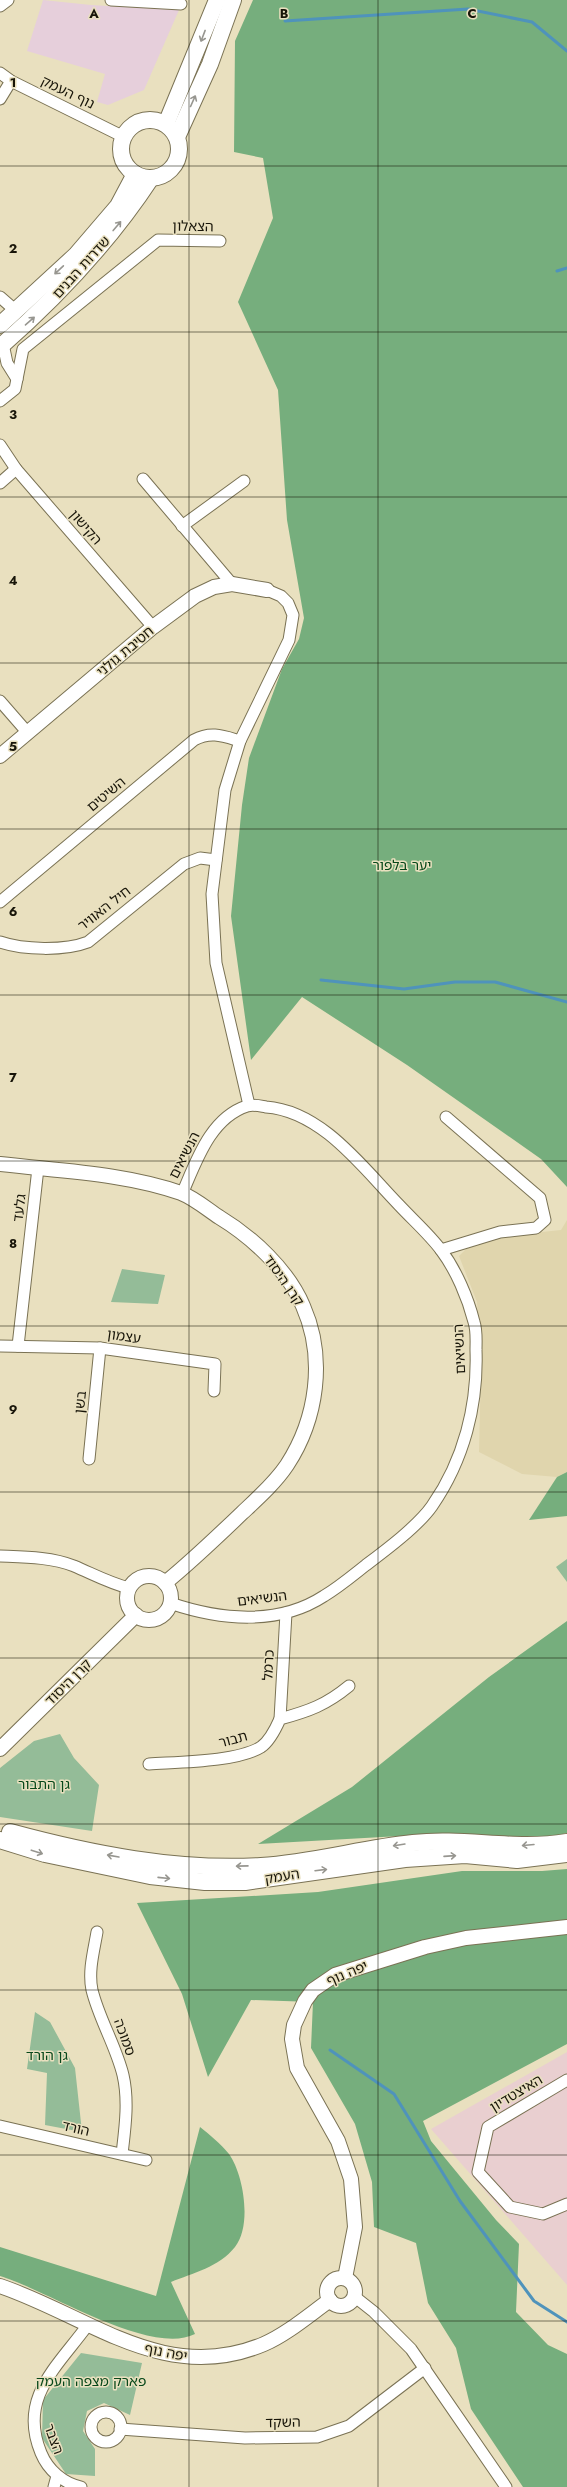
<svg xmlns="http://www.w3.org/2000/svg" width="567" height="2487" font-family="Jost,'Noto Sans Hebrew',sans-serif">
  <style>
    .commercial { fill: #e6cfdb }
    .industrial { fill: #e9cfd0 }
    .built { fill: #e0d5ad }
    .green { fill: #94bc98 }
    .forest { fill: #76ae7d }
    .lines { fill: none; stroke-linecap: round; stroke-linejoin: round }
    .stream { stroke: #4f93bb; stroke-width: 3 }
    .minor-casing { stroke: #7a7254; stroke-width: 13 }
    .tertiary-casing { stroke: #7a7254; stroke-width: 16 }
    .secondary-casing { stroke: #7a7254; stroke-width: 18 }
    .minor { stroke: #fff; stroke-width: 11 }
    .tertiary { stroke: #fff; stroke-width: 14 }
    .secondary { stroke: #fff; stroke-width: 16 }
    .oneway { stroke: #979690 }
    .grid { fill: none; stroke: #181509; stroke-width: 1; stroke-opacity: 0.55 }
    .labels { text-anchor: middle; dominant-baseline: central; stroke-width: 3; stroke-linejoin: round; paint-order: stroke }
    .street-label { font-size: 14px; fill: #181509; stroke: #e9e0bf }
    .park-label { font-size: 14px; fill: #07481a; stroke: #e9e0bf }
    .grid-label { font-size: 13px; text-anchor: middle; font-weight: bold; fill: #181509; stroke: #e9e0bf; stroke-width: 3; stroke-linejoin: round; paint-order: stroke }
  </style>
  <rect width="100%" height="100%" fill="#e9e0bf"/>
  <polygon class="commercial" points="43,0 91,5 179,10 144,90 108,105 97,102 105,74 27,51"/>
  <polygon class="industrial" points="567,2052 567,2285 431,2129"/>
  <polygon class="built" points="567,1220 567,1472 557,1477 522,1474 479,1452 481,1365 477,1302 459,1256 476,1239 561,1230"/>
  <g class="green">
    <polygon points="122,1269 165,1275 158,1304 111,1302"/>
    <polygon points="567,1559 567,1582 556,1567"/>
    <polygon points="60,1734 74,1758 99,1785 92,1831 0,1817 0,1768 34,1741"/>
    <polygon points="35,2012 50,2022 75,2068 82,2132 45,2125 47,2073 27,2069"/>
    <polygon points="81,2353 142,2363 130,2415 104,2403 87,2411 83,2431 95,2449 95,2476 66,2474 42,2438 43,2400"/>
  </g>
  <g class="forest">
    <polygon points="253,0 567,0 567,1187 541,1159 407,1065 302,997 251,1060 231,916 242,805 249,758 282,669 299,639 304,618 287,520 278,390 238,302 273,218 263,158 234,152 235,41"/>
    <polygon points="567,1472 567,1516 529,1520 557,1477"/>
    <polygon points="567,1621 567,1833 555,1836 400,1836 258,1844 352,1787 489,1677"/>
    <polygon points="567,1869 567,2044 423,2121 431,2141 496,2220 519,2244 516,2312 548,2345 567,2354 567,2487 523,2487 471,2409 456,2348 428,2303 416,2243 374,2227 372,2182 355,2124 311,2048 313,2002 251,2000 208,2077 182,1994 137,1903 318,1892 462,1871 542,1871"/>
    <path d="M 200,2127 C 210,2135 220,2143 229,2154 C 244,2175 252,2226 235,2247 C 219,2267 193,2273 171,2282 L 195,2334 C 150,2357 45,2289 0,2276 L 0,2247 L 156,2296 Z"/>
  </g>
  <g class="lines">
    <g class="stream">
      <polyline points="285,21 468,9 532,22 567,51"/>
      <polyline points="557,271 567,268"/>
      <polyline points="321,980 404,989 455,982 495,982 567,1002"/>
      <polyline points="330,2050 394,2094 460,2201 534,2301 567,2322"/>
    </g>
    <defs>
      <g id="minor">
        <polyline points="111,0 181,4"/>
        <polyline points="0,6 8,0"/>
        <polyline points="0,73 11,81 124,137"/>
        <polyline points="0,99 11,81"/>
        <polyline points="0,297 16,311"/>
        <polyline points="3,344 7,363 17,379"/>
        <polyline points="0,401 15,389 23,349 158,240 220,241"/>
        <polyline points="0,445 16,469 153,627"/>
        <polyline points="143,479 232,584"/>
        <polyline points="0,483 16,469"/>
        <polyline points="182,526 244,481"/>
        <polyline points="0,701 27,732"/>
        <path d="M 0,902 L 194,740 C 211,731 223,736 240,741"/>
        <path d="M 0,942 C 23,950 65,951 88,942 L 184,864 L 200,858 L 216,860"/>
        <polyline points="249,1105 216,963 212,894 225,790 240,741 289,640 293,615 288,603 281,596 267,590"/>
        <polyline points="441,1250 500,1232 536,1228 545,1220 540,1198 446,1117"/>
        <polyline points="0,1346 100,1348 215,1364 214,1391"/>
        <polyline points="18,1346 38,1168"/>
        <polyline points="89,1459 100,1348"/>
        <path d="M 0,1556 C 25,1557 51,1557 74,1566 C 93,1574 109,1583 129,1588"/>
        <path d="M 170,1603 C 220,1620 278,1626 324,1596 C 339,1587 352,1576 366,1565 C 386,1550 418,1526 432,1506 C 464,1460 478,1405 476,1350 C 476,1341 477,1331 474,1322 C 468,1298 456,1270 441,1250 C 429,1234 413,1220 399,1205 C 363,1168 322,1111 266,1107 C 260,1106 253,1104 247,1106 C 210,1118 196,1162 182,1194"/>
        <polyline points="280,1719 286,1613"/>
        <path d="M 149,1764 C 178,1762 237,1762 261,1747 C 270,1741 276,1728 280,1719 C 309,1711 326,1705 349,1686"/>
        <path d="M 97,1932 C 94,1950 88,1971 92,1990 C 99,2019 116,2046 123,2075 C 129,2101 125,2128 122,2154"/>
        <polyline points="567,2080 488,2127 478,2172 510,2207 543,2214 567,2204"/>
        <polyline points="0,2126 146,2160"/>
        <polyline points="355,2297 374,2312 411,2349 506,2487"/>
        <circle cx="106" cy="2427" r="15"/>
        <polyline points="120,2429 245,2438 317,2437 349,2426 425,2368"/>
        <polyline points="54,2487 57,2476"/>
        <path d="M 81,2487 C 63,2483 48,2470 41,2453 C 18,2398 57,2367 87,2326"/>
      </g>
      <g id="tertiary">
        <polyline points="0,756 153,627 195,596 214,587 232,584 267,590"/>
        <path d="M 0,1164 C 59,1171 124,1173 181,1193 C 194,1198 207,1209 219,1217 C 252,1237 288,1270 303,1306 C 326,1358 317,1419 287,1465 C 275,1483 257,1499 242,1513 C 217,1537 192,1561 165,1583"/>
        <circle cx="149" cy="1598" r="22"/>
        <polyline points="0,1749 136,1615"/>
        <circle cx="341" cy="2292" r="14"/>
        <polyline points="345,2278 355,2227 351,2179 338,2141 297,2068 292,2039 294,2025 305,2001 313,1990 335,1975 425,1947 466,1938 567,1927"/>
        <path d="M 0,2286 C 89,2316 165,2386 264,2344 C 287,2334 309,2315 330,2300"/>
      </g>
      <g id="secondary">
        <circle cx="150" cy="149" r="29"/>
        <polyline points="166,124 217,0"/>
        <polyline points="177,137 210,64 233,0"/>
        <polyline points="0,325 76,255 118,206 135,174"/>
        <path d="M 0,347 C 57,297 109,242 151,178"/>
        <path d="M 10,1832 C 91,1854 177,1871 261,1866 C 312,1863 363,1848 413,1843 C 465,1837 515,1851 567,1842"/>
        <polyline points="0,1840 45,1854 150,1876 205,1882 245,1882 405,1859 465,1855 517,1860 567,1854"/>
      </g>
    </defs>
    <use href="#minor" class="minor-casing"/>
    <use href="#tertiary" class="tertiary-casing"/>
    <use href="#secondary" class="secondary-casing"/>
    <use href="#minor" class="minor"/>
    <use href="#tertiary" class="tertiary"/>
    <use href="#secondary" class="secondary"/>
  </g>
  <defs><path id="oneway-shaft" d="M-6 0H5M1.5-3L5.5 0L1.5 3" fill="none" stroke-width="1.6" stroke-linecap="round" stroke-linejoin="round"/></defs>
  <g class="oneway">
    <use href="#oneway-shaft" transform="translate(203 36) rotate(111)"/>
    <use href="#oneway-shaft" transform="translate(193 101) rotate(-66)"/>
    <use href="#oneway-shaft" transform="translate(117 226) rotate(-50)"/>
    <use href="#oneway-shaft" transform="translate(59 270) rotate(137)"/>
    <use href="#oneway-shaft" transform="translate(30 321) rotate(-41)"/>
    <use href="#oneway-shaft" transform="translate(399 1845) rotate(171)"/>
    <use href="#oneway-shaft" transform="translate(528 1845) rotate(175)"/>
    <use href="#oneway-shaft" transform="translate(37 1852) rotate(18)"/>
    <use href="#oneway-shaft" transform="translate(113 1856) rotate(-170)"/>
    <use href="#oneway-shaft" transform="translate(450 1856) rotate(-4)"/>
    <use href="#oneway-shaft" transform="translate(242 1866) rotate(179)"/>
    <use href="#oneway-shaft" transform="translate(321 1870) rotate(-7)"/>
    <use href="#oneway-shaft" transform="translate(164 1878) rotate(6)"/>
  </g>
  <path class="grid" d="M 189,0 L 189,2487M 378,0 L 378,2487M 0,166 L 567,166M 0,332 L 567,332M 0,497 L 567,497M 0,663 L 567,663M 0,829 L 567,829M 0,995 L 567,995M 0,1161 L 567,1161M 0,1326 L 567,1326M 0,1492 L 567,1492M 0,1658 L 567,1658M 0,1824 L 567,1824M 0,1990 L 567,1990M 0,2155 L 567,2155M 0,2321 L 567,2321"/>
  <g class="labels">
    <g class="street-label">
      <text transform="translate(68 92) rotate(26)">נוף העמק</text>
      <text transform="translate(193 226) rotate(1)">הצאלון</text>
      <text transform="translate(81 267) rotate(-48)">שדרות הבנים</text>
      <text transform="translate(86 527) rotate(49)">הקישון</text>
      <text transform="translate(125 651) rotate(-40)">חטיבת גולני</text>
      <text transform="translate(106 794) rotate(-40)">השיטים</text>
      <text transform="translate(104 908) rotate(-38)">חיל האוויר</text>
      <text transform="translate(184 1155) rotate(-63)">הנשיאים</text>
      <text transform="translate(19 1208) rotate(-83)">גלעד</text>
      <text transform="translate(284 1280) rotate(55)">קרן היסוד</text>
      <text transform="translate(124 1336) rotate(8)">עצמון</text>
      <text transform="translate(459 1349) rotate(-93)">הנשיאים</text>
      <text transform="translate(80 1402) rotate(-84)">בשן</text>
      <text transform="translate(262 1598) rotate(-7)">הנשיאים</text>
      <text transform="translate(268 1665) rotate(-87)">כרמל</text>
      <text transform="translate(68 1682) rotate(-45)">קרן היסוד</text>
      <text transform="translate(233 1739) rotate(-15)">תבור</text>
      <text transform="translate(282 1876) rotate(-9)">העמק</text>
      <text transform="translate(347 1973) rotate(-23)">יפה נוף</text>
      <text transform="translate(125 2037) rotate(70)">סמוכה</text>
      <text transform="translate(516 2093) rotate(-31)">האיצטדיון</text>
      <text transform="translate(76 2128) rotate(13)">הורד</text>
      <text transform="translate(166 2352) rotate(11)">יפה נוף</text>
      <text transform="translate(283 2422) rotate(-1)">השקד</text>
      <text transform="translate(54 2439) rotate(70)">הצבר</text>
    </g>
    <g class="park-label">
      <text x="402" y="865">יער בלפור</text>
      <text x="44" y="1784">גן התבור</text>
      <text x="47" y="2055">גן הורד</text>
      <text x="91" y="2381">פארק מצפה העמק</text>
    </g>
  </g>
  <g class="grid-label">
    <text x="94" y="18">A</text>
    <text x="284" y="18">B</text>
    <text x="472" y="18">C</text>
    <text x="13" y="87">1</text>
    <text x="13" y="253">2</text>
    <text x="13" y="419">3</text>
    <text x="13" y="585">4</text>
    <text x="13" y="751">5</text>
    <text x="13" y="916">6</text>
    <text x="13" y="1082">7</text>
    <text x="13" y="1248">8</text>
    <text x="13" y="1414">9</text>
  </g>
</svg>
